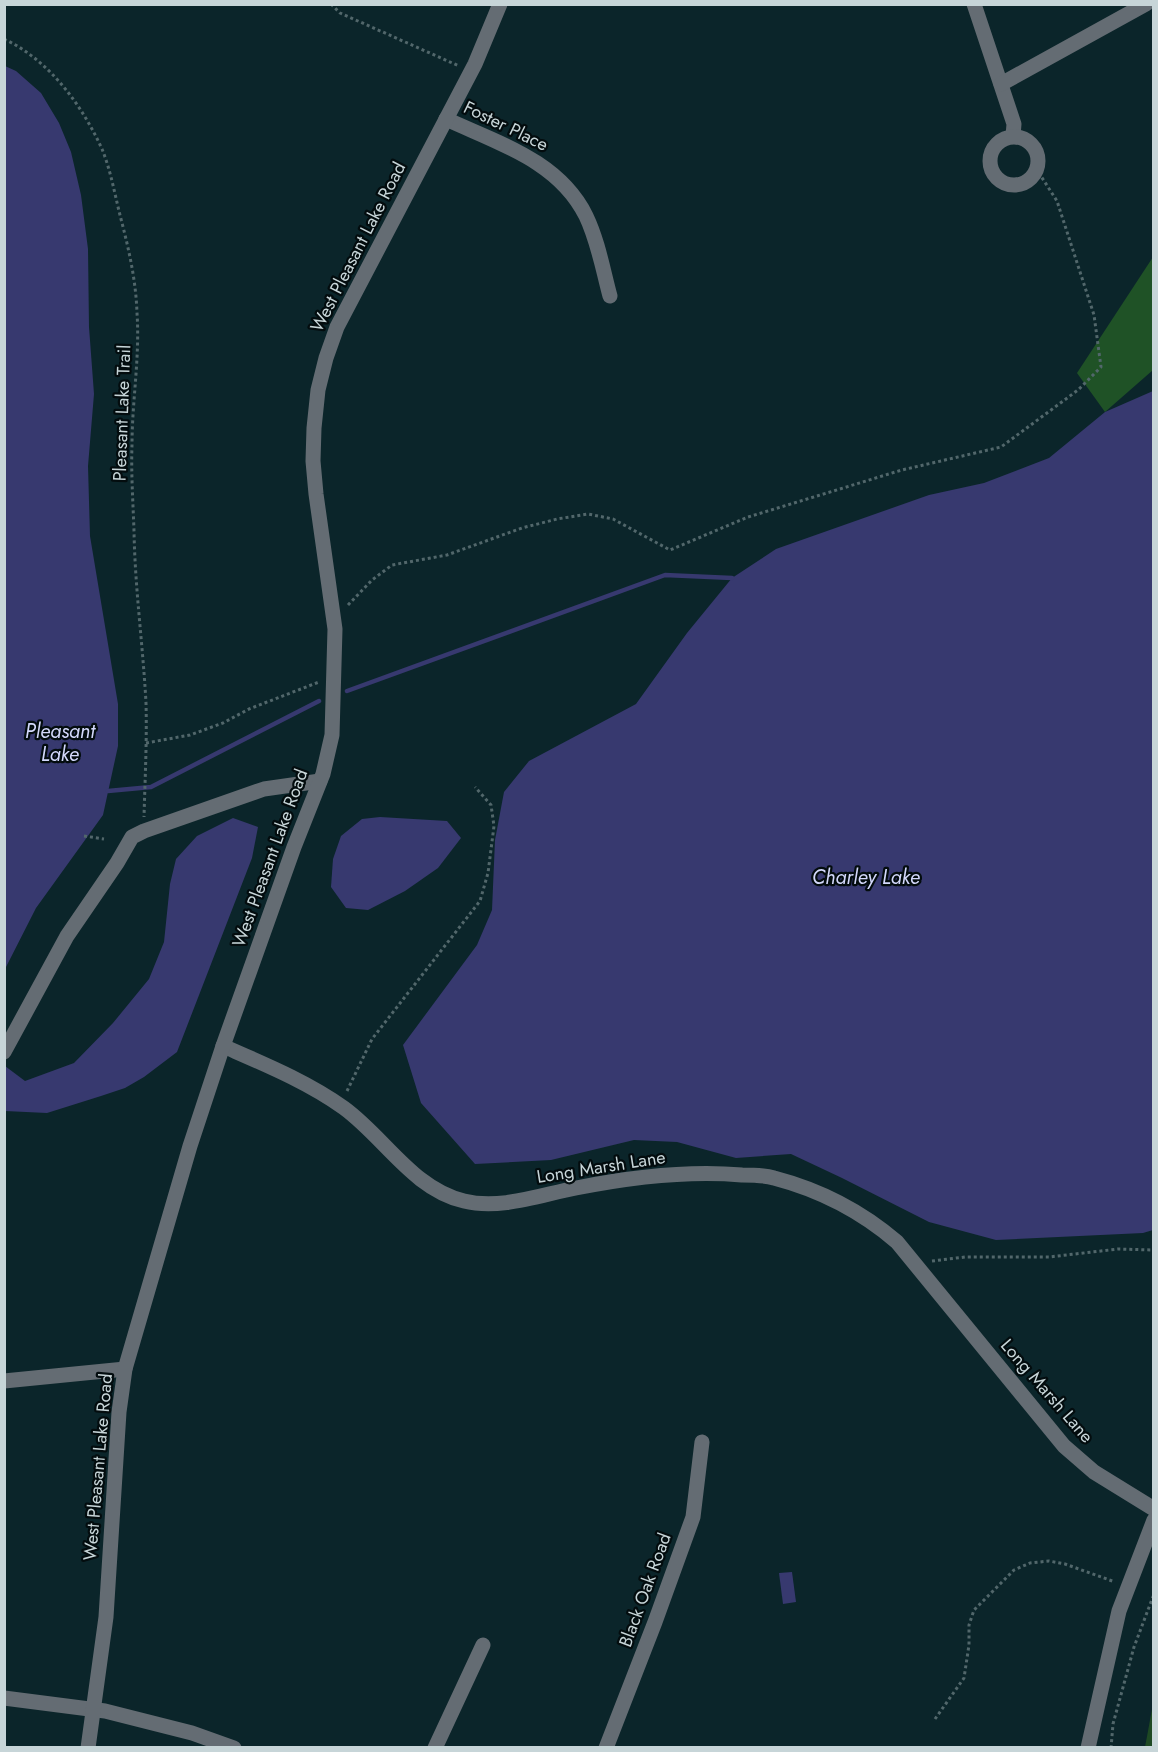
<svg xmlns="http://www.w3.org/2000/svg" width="1158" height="1752" font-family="Jost,sans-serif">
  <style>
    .green { fill: #1e4923 }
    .forest { fill: #1f5226 }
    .water { fill: #37396f }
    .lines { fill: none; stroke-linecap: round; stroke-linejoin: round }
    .stream { stroke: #37396f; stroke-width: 4.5 }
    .path { stroke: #52676b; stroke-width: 3; stroke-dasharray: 3 3; stroke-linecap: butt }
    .minor { stroke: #646c73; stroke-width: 15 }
    .labels { text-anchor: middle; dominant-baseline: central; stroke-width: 4.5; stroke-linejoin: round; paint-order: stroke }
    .street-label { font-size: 18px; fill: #c7d5d8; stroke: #030c0e }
    .water-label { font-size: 20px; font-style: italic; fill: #d3d8fb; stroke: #030c0e }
  </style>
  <rect width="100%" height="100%" fill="#0b252a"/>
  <polygon class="green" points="1153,1704 1153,1747 1145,1747"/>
  <polygon class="forest" points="1153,257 1153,370 1105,412 1077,373"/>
  <g class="water">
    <polygon points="5,66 16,71 41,93 59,123 71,152 81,195 88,249 89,327 94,394 88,466 90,536 118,704 118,746 103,815 36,908 5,969"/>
    <polygon points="1153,391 1153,1230 1143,1233 996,1240 929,1222 842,1178 791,1154 736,1158 677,1142 634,1140 551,1160 475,1164 421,1103 403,1045 477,945 492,910 495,840 504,792 529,761 636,704 687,633 732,578 776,549 929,495 984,483 1049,458 1105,412"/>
    <polygon points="380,817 447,821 461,838 438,868 405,891 368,910 346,908 331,887 333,859 341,836 362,819"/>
    <polygon points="233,818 258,827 252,858 177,1052 144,1077 125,1088 101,1096 47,1113 5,1111 5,1066 25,1081 74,1063 113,1023 149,979 164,942 170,884 176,859 197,836"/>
    <polygon points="792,1572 796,1602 783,1604 779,1573"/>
  </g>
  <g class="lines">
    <g class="stream">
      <polyline points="347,691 665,575 732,578"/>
      <polyline points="108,791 151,787 319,701"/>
    </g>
    <g class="path">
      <polyline points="331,4 340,13 459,66"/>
      <path d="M 4,39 C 49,60 82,105 102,149 C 111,171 115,196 121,219 C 129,250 136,281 137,313 C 140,357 132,401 132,445 C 131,473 133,502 134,531 C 135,589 143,646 146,703 C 147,741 145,779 144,817"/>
      <polyline points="348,605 372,580 392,565 447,555 522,528 557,519 588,514 613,519 670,550 748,517 902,470 1001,447 1078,390 1101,367 1094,315 1057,201 1037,170"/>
      <polyline points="146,743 190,735 223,723 249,709 319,682"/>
      <polyline points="84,836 104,839"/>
      <polyline points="347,1091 372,1039 480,901 488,873 494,826 491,805 475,787"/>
      <polyline points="932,1261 965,1257 1049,1257 1118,1249 1154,1250"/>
      <polyline points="935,1719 964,1678 969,1645 969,1625 974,1610 1014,1570 1030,1563 1049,1561 1065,1564 1115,1582"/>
      <polyline points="1111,1748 1113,1724 1134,1647 1154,1594"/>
    </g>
    <g class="minor">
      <polyline points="974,4 1014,124 1013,136"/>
      <polyline points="1001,84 1146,4"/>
      <path d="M 446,119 C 498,143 559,161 586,216 C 598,241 603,270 610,296"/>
      <circle cx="1014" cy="161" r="24"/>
      <path d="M 223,1046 C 264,1064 308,1082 344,1108 C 385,1138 413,1189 464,1201 C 500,1210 540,1195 576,1188 C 631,1177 686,1170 742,1175 C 753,1175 764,1175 774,1178 C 820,1190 861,1211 897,1242 L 1064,1446 L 1094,1472 L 1154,1509"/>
      <polyline points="4,1052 67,936 117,863 132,837 144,831 264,789 320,781"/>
      <polyline points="4,1381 125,1369"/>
      <polyline points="4,1698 105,1711 192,1733 234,1748"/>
      <polyline points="88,1748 106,1617 119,1412 125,1369 190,1146 223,1046 294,847 323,774 332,735 335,629 316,494 313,461 314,428 318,390 326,358 337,327 475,64 500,4"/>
      <polyline points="435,1748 483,1645"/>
      <polyline points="606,1748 655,1622 693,1517 702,1442"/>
      <polyline points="1088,1748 1119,1611 1154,1520"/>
    </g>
  </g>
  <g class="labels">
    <g class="street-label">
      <text transform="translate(506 126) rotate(26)">Foster Place</text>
      <text transform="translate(358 247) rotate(-63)">West Pleasant Lake Road</text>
      <text transform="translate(122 413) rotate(-88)">Pleasant Lake Trail</text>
      <text transform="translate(270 858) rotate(-70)">West Pleasant Lake Road</text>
      <text transform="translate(601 1167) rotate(-9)">Long Marsh Lane</text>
      <text transform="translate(1047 1391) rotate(49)">Long Marsh Lane</text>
      <text transform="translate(98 1467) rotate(-85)">West Pleasant Lake Road</text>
      <text transform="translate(645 1590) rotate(-70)">Black Oak Road</text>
    </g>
    <g class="water-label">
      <text x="60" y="731">Pleasant<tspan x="60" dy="23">Lake</tspan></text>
      <text x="866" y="877">Charley Lake</text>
    </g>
  </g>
  <rect width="1158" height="1752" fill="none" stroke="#c7d5d8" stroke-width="12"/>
</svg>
